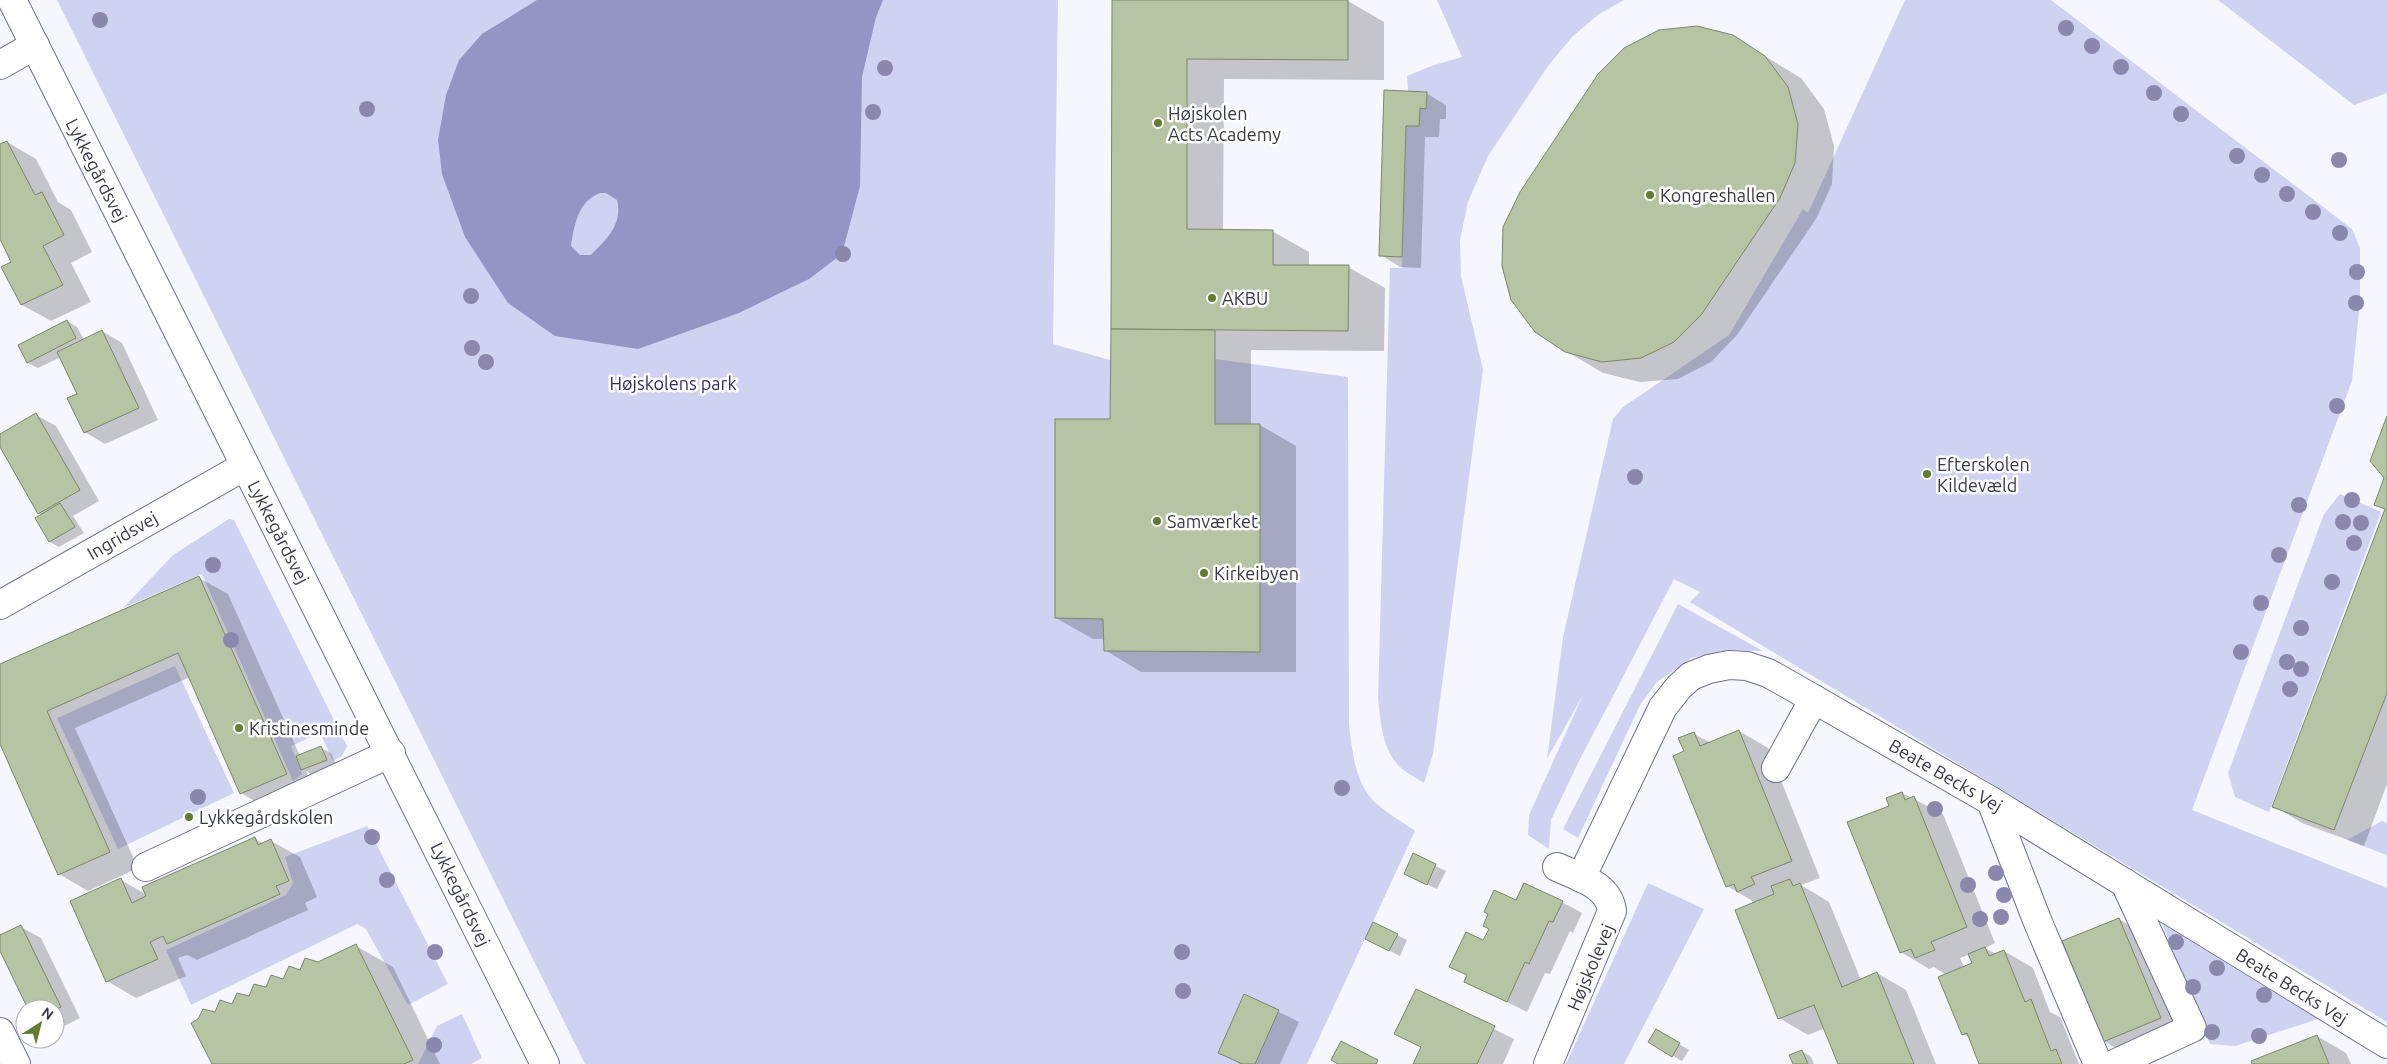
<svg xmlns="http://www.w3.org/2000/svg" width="2387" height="1064" font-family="Ubuntu,sans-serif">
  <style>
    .green { fill: #d0d2f2 }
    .water { fill: #9395c5; fill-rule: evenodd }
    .shadow { fill: #0003; fill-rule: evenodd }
    .building { fill: #b7c4a4; stroke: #7b8769 }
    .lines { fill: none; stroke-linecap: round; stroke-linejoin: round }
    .minor-casing { stroke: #6d6f8d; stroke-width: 30 }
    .minor { stroke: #fff; stroke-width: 28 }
    .tree { fill: #8a88ac }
    .poi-dot { fill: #617b2f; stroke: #fff; stroke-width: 2 }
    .labels { text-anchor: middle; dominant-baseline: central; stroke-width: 5; stroke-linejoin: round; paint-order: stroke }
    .poi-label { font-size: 18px; fill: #383947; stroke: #fff; text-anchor: start }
    .street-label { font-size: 18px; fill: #383947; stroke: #fff }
    .park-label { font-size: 18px; fill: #312d68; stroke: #fff }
  </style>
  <rect width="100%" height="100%" fill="#f6f7fe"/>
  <g class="green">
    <path d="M 57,0 L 1058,0 L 1053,344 L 1110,360 L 1110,419 L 1055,419 L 1055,618 L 1103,619 L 1104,651 L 1259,652 L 1260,424 L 1215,424 L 1215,359 L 1348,377 L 1349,724 C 1352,750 1355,786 1377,804 C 1388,814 1403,822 1415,831 L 1307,1064 L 585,1064 Z"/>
    <path d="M 1437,0 L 1624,0 L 1599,14 L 1572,37 L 1548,66 L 1488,156 L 1468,202 L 1460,240 L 1461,276 L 1483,370 L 1433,754 L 1424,783 C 1417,778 1408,774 1401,768 C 1382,750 1381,723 1378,699 L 1390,268 L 1402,268 L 1406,126 L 1419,126 L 1420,108 L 1426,108 L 1427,92 L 1408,91 L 1407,76 L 1434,65 L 1462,57 Z"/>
    <polygon points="1905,0 2051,0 2352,229 2360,248 2360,301 2352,381 2192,810 2387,888 2387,1022 1690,602 1700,592 1674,579 1578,763 1551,820 1549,849 1528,835 1529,815 1583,695 1547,759 1563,637 1613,419 1623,407 1729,335 1803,209 1808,213"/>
    <polygon points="2218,0 2387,0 2387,93 2354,105"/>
    <polygon points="2340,494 2381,512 2269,812 2235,797 2228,773 2324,514"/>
    <polygon points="229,519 234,520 347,746 342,756 333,761 320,733 291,746 302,774 293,781 202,574 123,608 173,555"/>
    <polygon points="1678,604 1763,651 1727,650 1691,658 1657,682 1640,705 1578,838 1563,829"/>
    <polygon points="175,666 234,793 118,849 57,718"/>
    <polygon points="2382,821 2387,823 2387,855 2347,840"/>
    <polygon points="367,826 448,984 408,1005 366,929 357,924 191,1005 166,950 286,895 293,883 285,857"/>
    <polygon points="1648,883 1704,909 1624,1064 1566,1064"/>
    <polygon points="2162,924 2318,1019 2235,1046 2210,1044"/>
    <polygon points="462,1014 482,1058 471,1064 418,1064 437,1026"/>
  </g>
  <path class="water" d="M 537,0 L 883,0 L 876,17 L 862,77 L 860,186 L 842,254 L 809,279 L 739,313 L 638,349 L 555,336 L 508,303 L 465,237 L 442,174 L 438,140 L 446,95 L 459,60 L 482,34 ZM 600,193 L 606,193 L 617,200 C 623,224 607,239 591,255 L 580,255 L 571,246 C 574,226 578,201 600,193 Z"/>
  <g class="shadow">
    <polygon points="1113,0 1348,1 1384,22 1384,80 1224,79 1223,231 1272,231 1309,252 1309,266 1348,267 1385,288 1384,351 1251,350 1251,425 1260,425 1296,446 1296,672 1141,672 1105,650 1105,639 1093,639 1056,618 1111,420"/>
    <polygon points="1733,37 1801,78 1824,109 1834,146 1832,184 1816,219 1737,335 1711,362 1678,379 1640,382 1603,373 1566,351"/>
    <polygon points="1385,92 1426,93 1446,105 1446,119 1440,119 1439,137 1425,137 1421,268 1400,267 1381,255"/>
    <polygon points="7,142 36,159 58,202 71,210 92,252 71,263 91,302 51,321 22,305 3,267 13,262 0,236 0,146"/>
    <polygon points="67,321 77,327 84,340 102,331 122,343 158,420 105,444 85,432 79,394 61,357 38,368 28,363 20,345"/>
    <polygon points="36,415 56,426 99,501 73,516 84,533 59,547 50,542 42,515 39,513 0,445 0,436"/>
    <polygon points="2387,420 2387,784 2364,846 2302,823 2274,806 2386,510 2375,504 2385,478"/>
    <polygon points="199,578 228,594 300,756 321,748 331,753 336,765 312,775 306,771 315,790 270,810 241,793 190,677 75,728 138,868 88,891 59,874 0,741 0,666"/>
    <polygon points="1739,731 1768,748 1820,878 1801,885 1829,902 1861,980 1877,973 1906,990 1936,1064 1840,1064 1825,1028 1808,1035 1779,1018 1756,903 1727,886 1686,752 1694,734 1711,743"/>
    <path d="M 1902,793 L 1943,814 L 1995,943 L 1985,948 L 1996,954 L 2004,951 L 2033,968 L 2050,1012 L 2060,1017 L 2079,1064 L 1981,1064 L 1970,1038 L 1963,1034 L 1946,975 L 1934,967 L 1929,969 L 1901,952 L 1891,806 ZM 1970,954 L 1974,964 L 1964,968 L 1960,958 Z"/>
    <polygon points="255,839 264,844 271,841 300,857 317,897 305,903 308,910 197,960 187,955 178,958 186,976 136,998 107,981 121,880 147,895"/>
    <polygon points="1413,855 1446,871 1437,889 1415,879"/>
    <polygon points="1517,901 1562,902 1582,913 1573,933 1570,931 1550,974 1545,973 1527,1012 1465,981 1468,976 1451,967 1484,942"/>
    <polygon points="2119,919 2139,931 2180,1029 2124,1053 2104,1041"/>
    <polygon points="21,927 41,938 80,1018 55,1031 55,1009 0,948 0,937"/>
    <polygon points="1397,935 1407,940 1400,956 1376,944"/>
    <polygon points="356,946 393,967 440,1064 213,1064 216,1014"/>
    <polygon points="1417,991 1514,1039 1503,1064 1415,1064 1422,1048 1396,1034"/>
    <polygon points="1245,995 1299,1022 1280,1064 1240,1064 1219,1052"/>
    <polygon points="1656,1030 1689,1050 1682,1061 1649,1042"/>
    <polygon points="2317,1036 2346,1053 2351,1064 2254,1064"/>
    <polygon points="1802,1051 1811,1057 1814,1064 1794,1064"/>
  </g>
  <g class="building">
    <polygon points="1112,0 1348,0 1348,60 1187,59 1187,229 1273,230 1273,265 1349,265 1348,331 1111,329"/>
    <polygon points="1697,26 1733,35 1765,56 1788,87 1798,124 1795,163 1780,198 1701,315 1674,342 1641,358 1602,362 1565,352 1535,332 1511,300 1502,266 1503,227 1520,192 1598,74 1624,48 1659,30"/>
    <polygon points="1384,90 1427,92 1426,109 1420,108 1419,126 1406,126 1402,257 1379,256"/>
    <polygon points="7,141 35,195 42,192 64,235 43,246 63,285 21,305 1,267 11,262 0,239 0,144"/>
    <polygon points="67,320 76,338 27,363 18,345"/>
    <polygon points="1111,329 1215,330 1215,424 1260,424 1260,652 1104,651 1103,619 1055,618 1055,419 1110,419"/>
    <polygon points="102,330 139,408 84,433 67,398 77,394 57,352"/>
    <polygon points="36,413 80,490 38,514 0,447 0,434"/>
    <polygon points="2387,416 2387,693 2334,830 2272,807 2385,509 2374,505 2384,478 2370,461"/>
    <polygon points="60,503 75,527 49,542 35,518"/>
    <polygon points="199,576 287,774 240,794 178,653 47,711 110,852 58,875 0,744 0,664"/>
    <polygon points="1739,730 1792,861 1751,877 1755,884 1737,892 1734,884 1726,887 1673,756 1684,751 1678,738 1694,732 1700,746"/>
    <polygon points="321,746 327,760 301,770 296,756"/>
    <polygon points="1902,792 1905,800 1914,796 1967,927 1931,942 1935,950 1915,958 1911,949 1900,953 1847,822 1889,806 1886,798"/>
    <polygon points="255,837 258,845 271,839 289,881 276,886 280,894 167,944 163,936 150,942 158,959 106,982 70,901 121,878 132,903 146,896 142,887"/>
    <polygon points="1413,853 1436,864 1427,885 1404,874"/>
    <polygon points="1790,879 1793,886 1800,883 1842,987 1877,972 1914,1064 1838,1064 1814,1005 1778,1019 1735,910 1774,894 1771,886"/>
    <polygon points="1524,883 1563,901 1553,922 1549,921 1529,964 1525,962 1507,1002 1464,982 1467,975 1449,967 1466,932 1483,940 1489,929 1483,926 1488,914 1484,912 1494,890 1516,900"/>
    <polygon points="2119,918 2161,1018 2103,1042 2062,941"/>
    <polygon points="1373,922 1398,934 1389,951 1365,939"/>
    <polygon points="21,925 61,1007 55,1010 28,1009 0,951 0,935"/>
    <polygon points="356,944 413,1060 404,1064 212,1064 191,1023 198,1019 203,1009 215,1012 220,1000 232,1004 237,993 249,996 254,984 266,987 271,975 283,979 289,966 300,970 305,958 318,962"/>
    <polygon points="1985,947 1989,956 2004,950 2025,1002 2031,999 2051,1051 2056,1049 2062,1064 1979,1064 1967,1033 1962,1035 1938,977 1972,963 1968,954"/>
    <polygon points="1416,989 1495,1026 1477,1064 1413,1064 1421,1047 1394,1034"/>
    <polygon points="1244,994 1279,1010 1255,1064 1243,1064 1218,1053"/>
    <polygon points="1656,1029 1680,1043 1672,1057 1648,1042"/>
    <polygon points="2317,1035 2329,1064 2252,1064 2251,1061"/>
    <polygon points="1341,1041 1378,1060 1376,1064 1338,1064 1331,1060"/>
    <polygon points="1802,1050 1808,1064 1793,1064 1789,1055"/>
  </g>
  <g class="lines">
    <defs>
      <g id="minor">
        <polyline points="12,0 545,1064"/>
        <polyline points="0,65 35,45"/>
        <polyline points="0,605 245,466"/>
        <polyline points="1776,768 1814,699"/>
        <polyline points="1991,801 2037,920 2098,1064"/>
        <polyline points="146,867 391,753"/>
        <polyline points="1581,878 1663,707 1679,687 1691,676 1709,669 1729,665 1747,666 1768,673 1786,683 1991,801 2387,1044"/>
        <polyline points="0,1032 16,1064"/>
        <path d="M 1548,1064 L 1612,911 C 1609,885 1579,877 1557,867"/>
        <polyline points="2114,1064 2192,1028 2125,883"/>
      </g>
    </defs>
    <use href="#minor" class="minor-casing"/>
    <use href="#minor" class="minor"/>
  </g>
  <g class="tree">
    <circle cx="100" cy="20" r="8"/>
    <circle cx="2066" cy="28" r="8"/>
    <circle cx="2092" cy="46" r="8"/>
    <circle cx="2121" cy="67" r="8"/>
    <circle cx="885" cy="68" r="8"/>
    <circle cx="2154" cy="93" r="8"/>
    <circle cx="367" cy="109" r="8"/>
    <circle cx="873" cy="112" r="8"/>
    <circle cx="2181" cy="114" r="8"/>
    <circle cx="2237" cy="156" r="8"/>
    <circle cx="2339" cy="160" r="8"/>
    <circle cx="2262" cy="175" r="8"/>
    <circle cx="2287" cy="194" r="8"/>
    <circle cx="2313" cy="212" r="8"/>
    <circle cx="2340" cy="233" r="8"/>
    <circle cx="843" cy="254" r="8"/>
    <circle cx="2357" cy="272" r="8"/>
    <circle cx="471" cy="296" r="8"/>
    <circle cx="2356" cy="303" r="8"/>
    <circle cx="472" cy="348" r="8"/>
    <circle cx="486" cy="362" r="8"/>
    <circle cx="2337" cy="406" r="8"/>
    <circle cx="1635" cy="477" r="8"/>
    <circle cx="2352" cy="500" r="8"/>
    <circle cx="2299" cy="505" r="8"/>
    <circle cx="2343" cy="522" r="8"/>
    <circle cx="2361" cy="523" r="8"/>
    <circle cx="2354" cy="543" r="8"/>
    <circle cx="2279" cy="555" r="8"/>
    <circle cx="213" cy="565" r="8"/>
    <circle cx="2332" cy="582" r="8"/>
    <circle cx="2261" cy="603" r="8"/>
    <circle cx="2301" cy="628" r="8"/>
    <circle cx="231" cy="640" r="8"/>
    <circle cx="2241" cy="652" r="8"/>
    <circle cx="2287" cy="662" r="8"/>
    <circle cx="2301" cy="669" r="8"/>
    <circle cx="2290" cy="689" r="8"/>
    <circle cx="1342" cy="788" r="8"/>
    <circle cx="198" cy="797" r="8"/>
    <circle cx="1935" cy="809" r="8"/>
    <circle cx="372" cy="837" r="8"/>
    <circle cx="1996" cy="873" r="8"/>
    <circle cx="387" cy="880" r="8"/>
    <circle cx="1968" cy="885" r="8"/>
    <circle cx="2004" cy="895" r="8"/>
    <circle cx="2001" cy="917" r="8"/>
    <circle cx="1980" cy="919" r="8"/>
    <circle cx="2176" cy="942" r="8"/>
    <circle cx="435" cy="952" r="8"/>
    <circle cx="1182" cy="952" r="8"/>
    <circle cx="2217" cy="968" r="8"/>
    <circle cx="2193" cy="987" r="8"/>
    <circle cx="1183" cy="991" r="8"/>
    <circle cx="2264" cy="995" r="8"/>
    <circle cx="2212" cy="1032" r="8"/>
    <circle cx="2259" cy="1036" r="8"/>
    <circle cx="434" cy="1045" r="8"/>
  </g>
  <g class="poi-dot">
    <circle cx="1158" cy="123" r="5"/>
    <circle cx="1650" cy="195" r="5"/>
    <circle cx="1212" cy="298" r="5"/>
    <circle cx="1927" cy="474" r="5"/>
    <circle cx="1157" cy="521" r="5"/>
    <circle cx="1204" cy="573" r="5"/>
    <circle cx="239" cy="728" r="5"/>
    <circle cx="189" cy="817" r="5"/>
  </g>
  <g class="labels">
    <g class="poi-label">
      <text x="1168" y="113">Højskolen<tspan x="1168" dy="21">Acts Academy</tspan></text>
      <text x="1660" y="195">Kongreshallen</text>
      <text x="1222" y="298">AKBU</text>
      <text x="1937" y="464">Efterskolen<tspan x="1937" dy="21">Kildevæld</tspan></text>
      <text x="1167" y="521">Samværket</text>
      <text x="1214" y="573">Kirkeibyen</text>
      <text x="249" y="728">Kristinesminde</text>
      <text x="199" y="817">Lykkegårdskolen</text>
    </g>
    <g class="street-label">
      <text transform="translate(97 170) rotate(63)">Lykkegårdsvej</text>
      <text transform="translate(279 532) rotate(63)">Lykkegårdsvej</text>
      <text transform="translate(122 535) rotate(-30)">Ingridsvej</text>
      <text transform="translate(1946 775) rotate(30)">Beate Becks Vej</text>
      <text transform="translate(461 894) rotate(64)">Lykkegårdsvej</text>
      <text transform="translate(1590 967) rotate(-67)">Højskolevej</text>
      <text transform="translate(2292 986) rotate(32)">Beate Becks Vej</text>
    </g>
    <g class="park-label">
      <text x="673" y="383">Højskolens park</text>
    </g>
  </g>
  <g transform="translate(40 1024) rotate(36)"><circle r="24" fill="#ffffff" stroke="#afb0b5"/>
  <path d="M0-4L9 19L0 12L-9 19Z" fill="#617b2f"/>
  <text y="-8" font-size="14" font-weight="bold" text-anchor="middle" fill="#383947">N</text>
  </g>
</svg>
